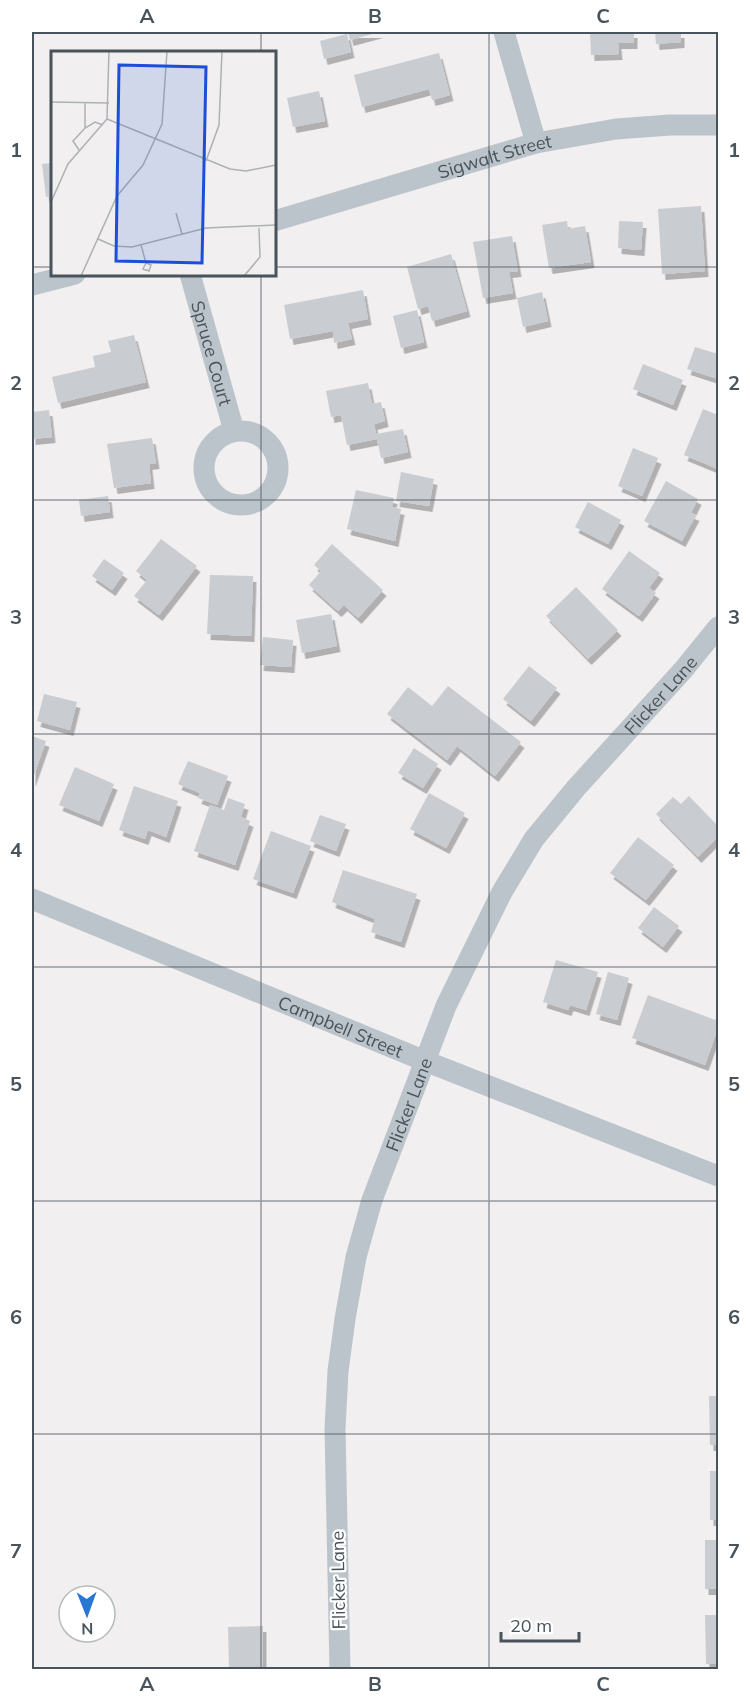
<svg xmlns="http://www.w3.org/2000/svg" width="750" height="1701" font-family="Mulish,sans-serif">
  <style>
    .building { fill: #c9ccd1; filter: url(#shadow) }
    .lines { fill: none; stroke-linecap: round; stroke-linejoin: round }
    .minor { stroke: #bcc4cb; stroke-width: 21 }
    .grid { fill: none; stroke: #48535b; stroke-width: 1.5; stroke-opacity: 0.55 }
    .labels { text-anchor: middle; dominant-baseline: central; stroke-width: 4.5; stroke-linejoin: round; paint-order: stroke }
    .street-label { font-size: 18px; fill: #48535b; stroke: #fff }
    .inset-road { fill: none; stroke: #adb1b4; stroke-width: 1.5 }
    .view { fill: #1d4ed8; fill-opacity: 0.15; stroke: #1d4ed8; stroke-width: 3 }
    .inset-edge { fill: none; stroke: #48535b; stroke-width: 3 }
    .neatline { fill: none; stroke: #48535b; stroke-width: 2 }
    .grid-label { font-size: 20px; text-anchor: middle; font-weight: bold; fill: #48535b }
  </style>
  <defs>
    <filter id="shadow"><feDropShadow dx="3.5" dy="6" stdDeviation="0" flood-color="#0004"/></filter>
  </defs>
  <rect width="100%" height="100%" fill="#f1efef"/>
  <g class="building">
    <polygon points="348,32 380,32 350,40"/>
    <polygon points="590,32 634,32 634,43 618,43 619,54 591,55"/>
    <polygon points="655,32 681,32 681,42 656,44"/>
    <polygon points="347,34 351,52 324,59 320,41"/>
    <polygon points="439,53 450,95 432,100 429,89 362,107 354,75"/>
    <polygon points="319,91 325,121 293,127 287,98"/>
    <polygon points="52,163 52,196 46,197 42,164"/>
    <polygon points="701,206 705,271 662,274 658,209"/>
    <polygon points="567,221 568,229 585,226 591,262 549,268 542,225"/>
    <polygon points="619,221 643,222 641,250 618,248"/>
    <polygon points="512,236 518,271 509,272 513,293 483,298 473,242"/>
    <polygon points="451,254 467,311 432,321 428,306 418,309 407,267"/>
    <polygon points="363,290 368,319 348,323 352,339 334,343 333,331 290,339 284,305"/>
    <polygon points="542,292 548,321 523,327 517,298"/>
    <polygon points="417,310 424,342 401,348 393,316"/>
    <polygon points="134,335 146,382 58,403 52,377 95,367 93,356 111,352 108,341"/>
    <polygon points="695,347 718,354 718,379 687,369"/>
    <polygon points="643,364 683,380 673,405 633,389"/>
    <polygon points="368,383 372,404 381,402 385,421 374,424 376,434 403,429 408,452 381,458 377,439 347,445 341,415 331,417 326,391"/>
    <polygon points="703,409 718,415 718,469 684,455"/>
    <polygon points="49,410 52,437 32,439 32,412"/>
    <polygon points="152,438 156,463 149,464 151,483 114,488 107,444"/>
    <polygon points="633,448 658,458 642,496 618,486"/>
    <polygon points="401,472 434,479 429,506 396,501"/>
    <polygon points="666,481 698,499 691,513 696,515 682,541 644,521"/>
    <polygon points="356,490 394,498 392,507 401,509 395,541 347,529"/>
    <polygon points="108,496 110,512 81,516 79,500"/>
    <polygon points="588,502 621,520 608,544 575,527"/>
    <polygon points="161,539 197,566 159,615 134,596 147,580 136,571"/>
    <polygon points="332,544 383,590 358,618 344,605 338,611 309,585 321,571 314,565"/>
    <polygon points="629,551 660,573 649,588 656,593 639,616 602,589"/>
    <polygon points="104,559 124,573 112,590 92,576"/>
    <polygon points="210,575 253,576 251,636 207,634"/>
    <polygon points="576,587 618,630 588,659 546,616"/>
    <polygon points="331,614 337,646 302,653 296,620"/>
    <polygon points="263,637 293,640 291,667 260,665"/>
    <polygon points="529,666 557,688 531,721 503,699"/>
    <polygon points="448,686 521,742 495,776 457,746 447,760 387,714 408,687 432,706"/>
    <polygon points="44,694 77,702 70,730 37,721"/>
    <polygon points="32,736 46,741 32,781"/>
    <polygon points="414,748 438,764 423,788 398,773"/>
    <polygon points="188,761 228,776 217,805 198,798 200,793 178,784"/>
    <polygon points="75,767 114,784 99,821 59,805"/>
    <polygon points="134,786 178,801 166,837 148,830 145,839 119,830"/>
    <polygon points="429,793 465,813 446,848 410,829"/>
    <polygon points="689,796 718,826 718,837 698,857 656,814 673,797 681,804"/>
    <polygon points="228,798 245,804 241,817 250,821 235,865 194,851 210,805 224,810"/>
    <polygon points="320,815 346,824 336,851 310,841"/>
    <polygon points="271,831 311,846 293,893 253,879"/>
    <polygon points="638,837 674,865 646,900 610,873"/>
    <polygon points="343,870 417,894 401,942 371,932 375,919 332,902"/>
    <polygon points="654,907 679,926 663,947 638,928"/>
    <polygon points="556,960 598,972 586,1010 570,1005 568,1010 543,1002"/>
    <polygon points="608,972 629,978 617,1020 596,1014"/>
    <polygon points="648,995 718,1021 718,1028 705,1065 632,1038"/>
    <polygon points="709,1396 718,1396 718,1445 710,1445"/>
    <rect x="710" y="1471" width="8" height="49"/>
    <rect x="705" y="1540" width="13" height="49"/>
    <polygon points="705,1615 718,1615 718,1664 706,1664"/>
    <polygon points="263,1626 263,1667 229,1668 228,1627"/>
  </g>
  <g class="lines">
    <g class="minor">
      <polyline points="504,32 536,143"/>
      <path id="s1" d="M 274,221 L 536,143 L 616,129 L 670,125 L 718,125"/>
      <path id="s2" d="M 190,274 L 234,431"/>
      <polyline points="32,285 75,274"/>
      <circle cx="241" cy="468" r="37"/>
      <path id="s3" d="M 32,899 L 425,1061 L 718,1176"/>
      <path id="s4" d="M 340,1670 L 335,1429 L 338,1371 L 345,1319 L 356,1257 L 372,1200 L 446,1006 L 502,892 L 534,839 L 576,788 L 684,669 L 718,627"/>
    </g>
  </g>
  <path class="grid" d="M 261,32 L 261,52M 489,32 L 489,1670M 32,267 L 52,267M 274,267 L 718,267M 261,274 L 261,1670M 32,500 L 718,500M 32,734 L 718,734M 32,967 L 718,967M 32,1201 L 718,1201M 32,1434 L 718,1434"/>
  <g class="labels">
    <g class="street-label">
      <text stroke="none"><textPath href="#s1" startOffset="230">Sigwalt Street</textPath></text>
      <text stroke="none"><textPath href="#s2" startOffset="82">Spruce Court</textPath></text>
      <text stroke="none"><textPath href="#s4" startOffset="1062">Flicker Lane</textPath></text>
      <text stroke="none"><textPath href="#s3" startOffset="334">Campbell Street</textPath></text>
      <text stroke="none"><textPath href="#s4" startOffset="576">Flicker Lane</textPath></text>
      <text transform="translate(338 1580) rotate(-91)">Flicker Lane</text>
    </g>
  </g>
  <g transform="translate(51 51)">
    <rect width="225" height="225" fill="#f1efef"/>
    <path class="inset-road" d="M 0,51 L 58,52M 34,52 L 34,77M 56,68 L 179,118 L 195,120 L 225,114M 28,99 L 22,90 L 34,77 L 44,71 L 52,74M 155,110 L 168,74 L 171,0M 0,151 L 17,113 L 56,68 L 58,0M 125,162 L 131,183M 47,188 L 63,195 L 81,196 L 155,177 L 225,174M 90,194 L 95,212 L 92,218 L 98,220 L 100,214 L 95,212M 30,225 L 66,145 L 92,114 L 111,73 L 116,0M 193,225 L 209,206 L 208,177"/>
    <path class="view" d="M 68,14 L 155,16 L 151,212 L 65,210 Z"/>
    <rect width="225" height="225" class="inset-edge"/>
  </g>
  <rect width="750" height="1701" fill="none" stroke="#ffffff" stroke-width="66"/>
  <g transform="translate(87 1614) rotate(179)"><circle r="28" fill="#ffffff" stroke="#b6babd" stroke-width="1.5"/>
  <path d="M0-4.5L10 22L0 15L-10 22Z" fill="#2878d2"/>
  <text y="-9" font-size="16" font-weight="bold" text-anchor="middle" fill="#48535b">N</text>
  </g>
  <path d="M501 1632v9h78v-9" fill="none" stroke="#48535b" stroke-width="3"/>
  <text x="510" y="1632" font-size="18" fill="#48535b" stroke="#ffffff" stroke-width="4.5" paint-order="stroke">20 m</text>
  <rect x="33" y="33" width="684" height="1635" class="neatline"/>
  <g class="grid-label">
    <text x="147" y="23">A</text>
    <text x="375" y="23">B</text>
    <text x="603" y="23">C</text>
    <text x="16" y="157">1</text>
    <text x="734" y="157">1</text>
    <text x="16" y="390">2</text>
    <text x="734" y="390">2</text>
    <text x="16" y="624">3</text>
    <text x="734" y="624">3</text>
    <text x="16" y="857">4</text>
    <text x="734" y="857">4</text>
    <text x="16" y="1091">5</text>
    <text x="734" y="1091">5</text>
    <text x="16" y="1324">6</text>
    <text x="734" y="1324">6</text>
    <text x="16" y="1558">7</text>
    <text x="734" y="1558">7</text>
    <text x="147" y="1691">A</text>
    <text x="375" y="1691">B</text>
    <text x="603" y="1691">C</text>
  </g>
</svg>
